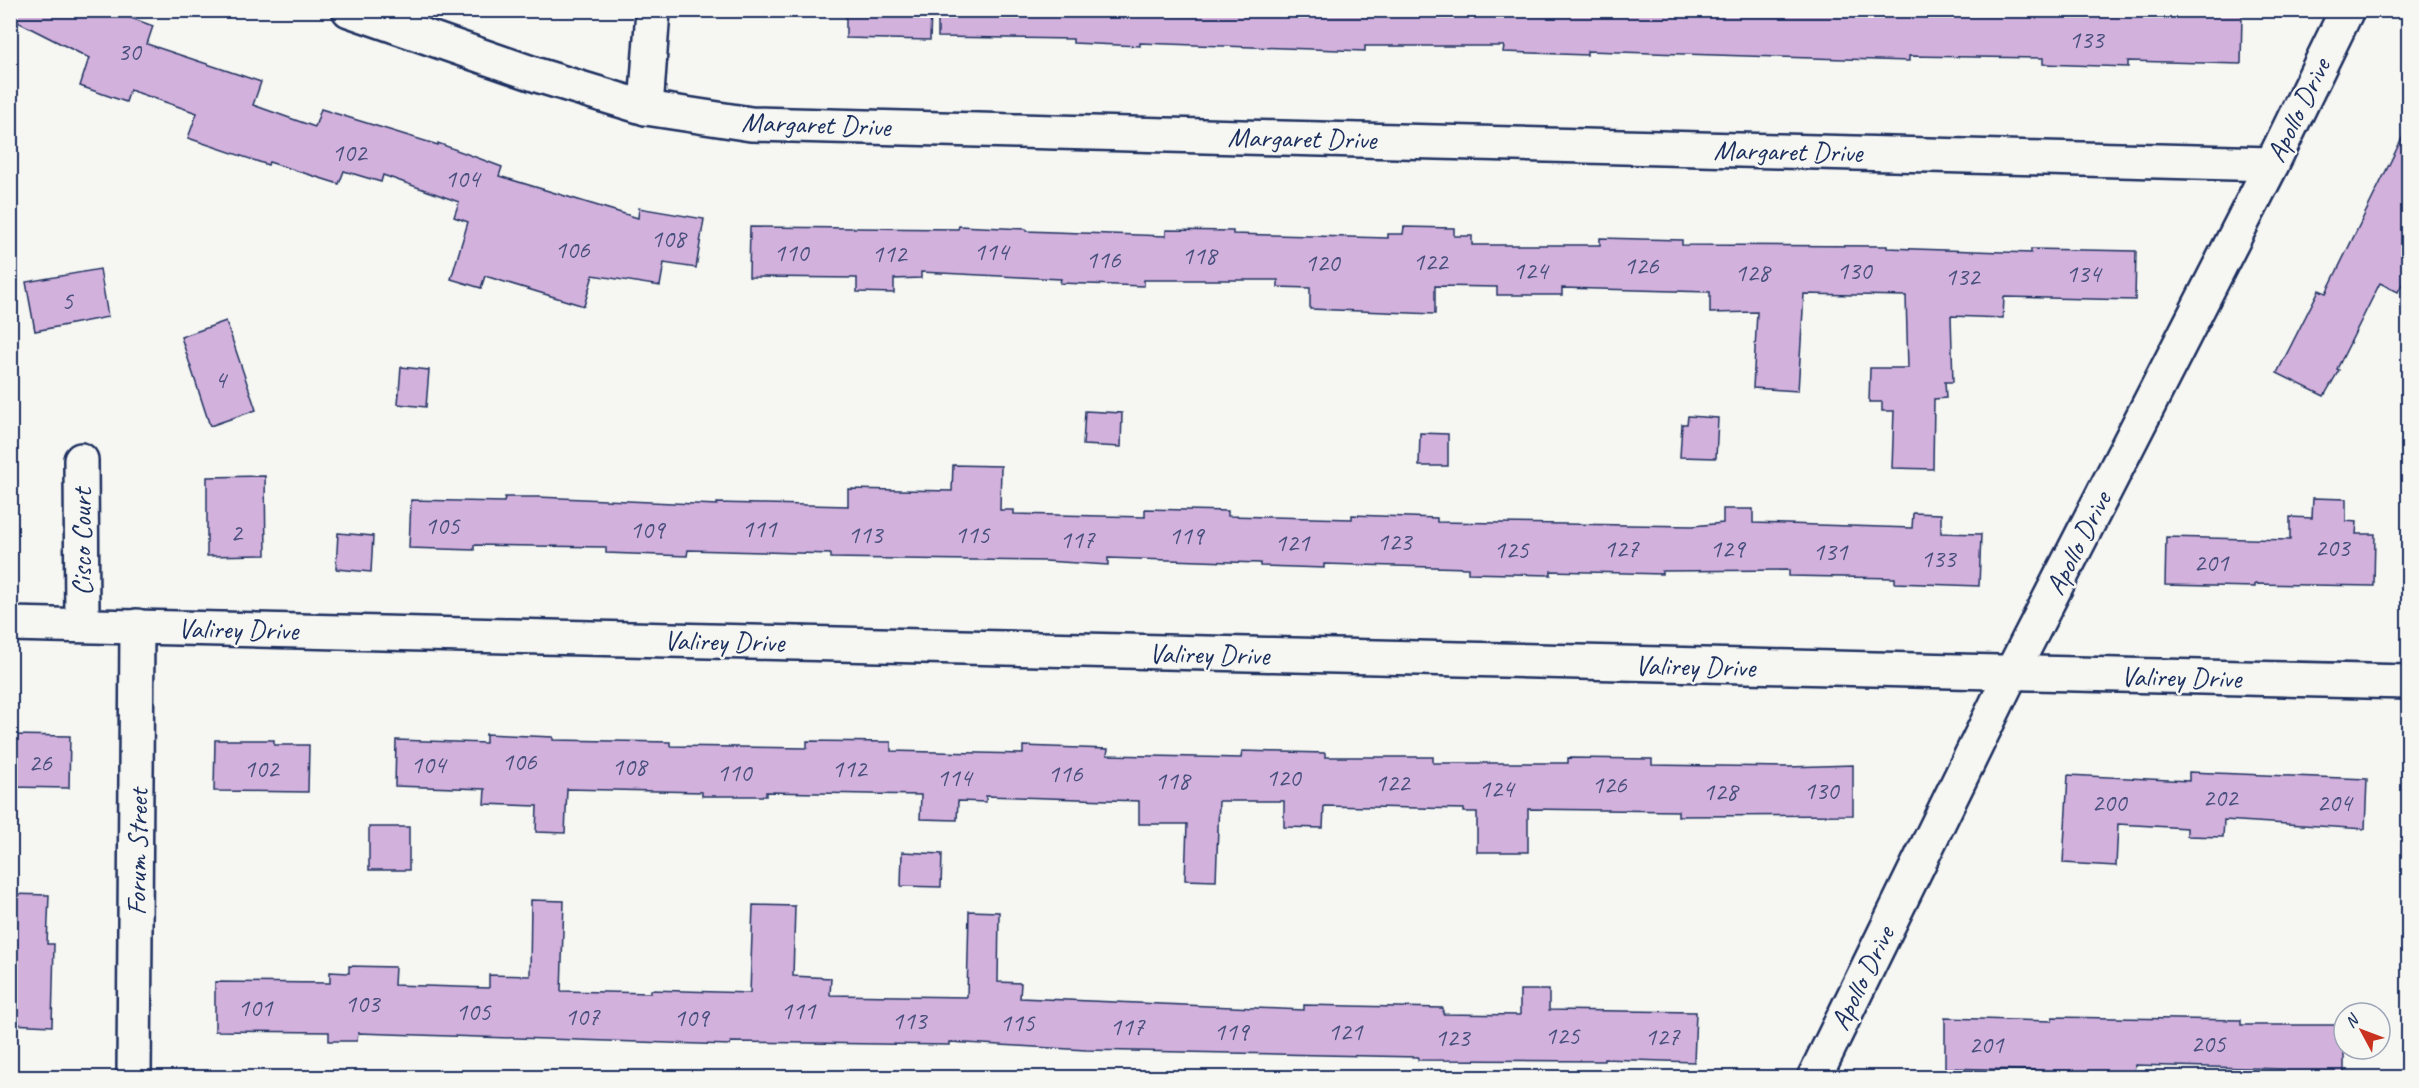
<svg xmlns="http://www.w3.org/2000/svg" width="2419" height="1088" font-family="Caveat,sans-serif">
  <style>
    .building { fill: #d2b1dc; stroke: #1b2f5e; stroke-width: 1.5 }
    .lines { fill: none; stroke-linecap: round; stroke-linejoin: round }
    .street-casing { stroke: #1b2f5e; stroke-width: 38 }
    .street { stroke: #f6f6f2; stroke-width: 33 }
    .labels { text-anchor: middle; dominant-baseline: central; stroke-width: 5; stroke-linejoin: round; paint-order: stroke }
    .number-label { font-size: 26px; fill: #49507e }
    .street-label { font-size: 28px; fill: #1b2f5e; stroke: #f6f6f2 }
  </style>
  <rect width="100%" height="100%" fill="#f6f6f2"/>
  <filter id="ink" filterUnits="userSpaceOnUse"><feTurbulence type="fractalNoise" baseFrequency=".0167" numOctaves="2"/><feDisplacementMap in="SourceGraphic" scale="12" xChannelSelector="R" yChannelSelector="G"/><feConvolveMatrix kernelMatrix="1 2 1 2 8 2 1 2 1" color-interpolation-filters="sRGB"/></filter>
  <g filter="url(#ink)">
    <g class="building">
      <polygon points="10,10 109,10 153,26 147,44 261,82 253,105 315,127 321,109 438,145 438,143 502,167 499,176 638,218 639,208 704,219 696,268 664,263 660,286 593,275 584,306 485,276 481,288 451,279 468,222 454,217 459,202 383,175 381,182 344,171 339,184 269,162 268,165 188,138 197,113 130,90 126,102 80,86 89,58 10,18"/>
      <polygon points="846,10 931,10 930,40 846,38"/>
      <polygon points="938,10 2021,10 2102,13 2102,10 2129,10 2242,14 2241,64 2128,61 2128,67 2043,64 2043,58 1909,56 1909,61 1587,51 1587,55 1503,52 1504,46 1365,46 1365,51 1140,43 1140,46 1073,43 1073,39 938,37"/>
      <polygon points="2409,124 2409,271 2398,292 2380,283 2337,369 2339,370 2324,396 2277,373 2319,290 2326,293"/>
      <polygon points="959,226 1026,229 1026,231 1166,236 1166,230 1233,231 1233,234 1388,238 1388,234 1403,234 1404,227 1454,228 1454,236 1472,236 1472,245 1600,245 1600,238 1682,240 1682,245 1887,246 1887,248 2031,253 2031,249 2136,251 2135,300 2004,297 2003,318 1951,316 1953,382 1945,382 1946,398 1934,399 1933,469 1892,468 1894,411 1882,411 1882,402 1869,402 1870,368 1908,368 1906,296 1804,294 1798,391 1753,388 1757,312 1710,313 1710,292 1562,288 1562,295 1497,295 1497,287 1435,286 1435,314 1310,309 1310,288 1278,287 1278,280 1144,280 1144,286 1060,283 1061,279 921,272 921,278 894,279 894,293 857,292 857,278 749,277 750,227 958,229"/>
      <polygon points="100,269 108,317 35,331 26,282"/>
      <polygon points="226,321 256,410 210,426 181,337"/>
      <polygon points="401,367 429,370 426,407 398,404"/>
      <polygon points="1085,411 1122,413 1121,447 1083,445"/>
      <polygon points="1688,416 1718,418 1716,458 1680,457 1682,424 1687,424"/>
      <polygon points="1420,433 1448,434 1448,466 1419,466"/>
      <polygon points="953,465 1001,466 1000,510 1014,510 1014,514 1145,517 1145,509 1228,511 1228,516 1352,519 1352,515 1437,518 1437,522 1693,526 1723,523 1723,509 1753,509 1753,523 1912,528 1913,513 1941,514 1941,533 1981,534 1979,586 1895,583 1895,578 1789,576 1789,570 1662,571 1662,574 1551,571 1551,575 1468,573 1468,568 1324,564 1324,568 1260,566 1260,563 1108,558 1108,565 1045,561 831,558 831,554 688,550 687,556 606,553 606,547 474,545 474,550 409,548 411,500 504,502 505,497 538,497 717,505 717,503 848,506 848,489 952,491"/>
      <polygon points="265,476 266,555 207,556 207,477"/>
      <polygon points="2313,498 2346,499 2346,521 2357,522 2356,534 2375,534 2374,586 2255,584 2255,587 2165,585 2166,537 2290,540 2290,517 2312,518"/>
      <polygon points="338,533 373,536 371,572 336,569"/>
      <polygon points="486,734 553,737 553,740 670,742 670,746 807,748 807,741 891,742 891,751 1023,754 1023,746 1108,749 1107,755 1241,758 1242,751 1325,753 1325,757 1433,757 1433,763 1568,763 1568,758 1652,759 1652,765 1788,767 1853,765 1853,815 1678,816 1678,811 1528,809 1528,852 1477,852 1477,812 1464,812 1464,809 1324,806 1323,828 1284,827 1284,801 1219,801 1216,881 1185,880 1187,824 1139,824 1139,801 986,796 986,802 958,801 957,820 920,819 921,795 766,792 766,796 702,796 702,792 567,789 565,833 536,832 537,806 484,804 485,789 395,786 396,740 486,743"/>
      <polygon points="10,735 70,736 69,788 10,787"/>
      <polygon points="215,740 274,740 274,745 309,745 308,792 214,791"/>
      <polygon points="2189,772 2367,779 2365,829 2224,820 2223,837 2187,836 2187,828 2118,824 2116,866 2063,863 2068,775 2189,781"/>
      <rect x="369" y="827" width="40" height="43"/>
      <polygon points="902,852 942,854 941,887 901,886"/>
      <polygon points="10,894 49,895 47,944 54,944 52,1026 10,1024"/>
      <polygon points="531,900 564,901 561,991 651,993 651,990 750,993 753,905 795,906 793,976 831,978 830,995 967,997 969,911 999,912 998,982 1021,983 1020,998 1304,1010 1304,1005 1443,1008 1443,1014 1520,1015 1520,990 1549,990 1549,1010 1696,1012 1694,1062 1604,1059 1604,1061 1418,1060 1418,1057 1086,1050 949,1042 949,1045 731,1042 730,1045 358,1033 357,1041 329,1041 329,1032 215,1031 215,982 330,983 330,972 349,973 349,966 395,967 394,985 489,988 489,975 530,976"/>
      <polygon points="2052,1017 2241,1020 2241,1025 2344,1025 2344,1076 2285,1076 2285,1069 2135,1065 2134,1073 1945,1068 1945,1018 2052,1021"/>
    </g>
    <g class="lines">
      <defs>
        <g id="street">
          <polyline points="349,10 537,75 646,108 751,124 2272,164"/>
          <polyline points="646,108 653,10"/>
          <polyline points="81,460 82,625"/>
          <polyline points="10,624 2408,682"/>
          <polyline points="134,1078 137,626"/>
          <polyline points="1814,1078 2011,674 2272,164 2347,10"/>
        </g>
      </defs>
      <use href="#street" class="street-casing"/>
      <use href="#street" class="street"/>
    </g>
  </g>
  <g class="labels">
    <g class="number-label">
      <text x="2086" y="39">133</text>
      <text x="129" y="51">30</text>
      <text x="349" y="152">102</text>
      <text x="462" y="178">104</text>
      <text x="668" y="238">108</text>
      <text x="572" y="249">106</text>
      <text x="991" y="251">114</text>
      <text x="791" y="252">110</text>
      <text x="889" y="253">112</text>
      <text x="1199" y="255">118</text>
      <text x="1103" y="259">116</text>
      <text x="1430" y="261">122</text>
      <text x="1322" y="262">120</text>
      <text x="1641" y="265">126</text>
      <text x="1530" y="270">124</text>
      <text x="1854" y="270">130</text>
      <text x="1752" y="272">128</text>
      <text x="2083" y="273">134</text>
      <text x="1962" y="276">132</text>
      <text x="67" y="300">5</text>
      <text x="220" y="379">4</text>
      <text x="442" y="525">105</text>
      <text x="759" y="528">111</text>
      <text x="647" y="529">109</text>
      <text x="236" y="532">2</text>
      <text x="865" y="534">113</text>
      <text x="972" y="534">115</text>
      <text x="1186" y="535">119</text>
      <text x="1077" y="539">117</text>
      <text x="1394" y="541">123</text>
      <text x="1292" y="542">121</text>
      <text x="2332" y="547">203</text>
      <text x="1621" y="548">127</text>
      <text x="1727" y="548">129</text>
      <text x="1511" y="549">125</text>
      <text x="1830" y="551">131</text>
      <text x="1938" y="558">133</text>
      <text x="2211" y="562">201</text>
      <text x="519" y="761">106</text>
      <text x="40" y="762">26</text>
      <text x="428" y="764">104</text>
      <text x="629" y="766">108</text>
      <text x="261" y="768">102</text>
      <text x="849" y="768">112</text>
      <text x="734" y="772">110</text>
      <text x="1065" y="773">116</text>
      <text x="954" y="777">114</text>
      <text x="1283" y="777">120</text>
      <text x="1172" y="780">118</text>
      <text x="1392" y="782">122</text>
      <text x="1609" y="784">126</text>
      <text x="1496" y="788">124</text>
      <text x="1821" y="790">130</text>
      <text x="1720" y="791">128</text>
      <text x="2220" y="797">202</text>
      <text x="2109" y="802">200</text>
      <text x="2334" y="802">204</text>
      <text x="362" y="1003">103</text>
      <text x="255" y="1007">101</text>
      <text x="798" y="1010">111</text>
      <text x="473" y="1011">105</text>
      <text x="582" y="1016">107</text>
      <text x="691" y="1017">109</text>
      <text x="909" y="1020">113</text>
      <text x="1017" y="1022">115</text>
      <text x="1127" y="1026">117</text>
      <text x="1231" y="1031">119</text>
      <text x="1345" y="1031">121</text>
      <text x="1562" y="1035">125</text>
      <text x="1662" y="1036">127</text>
      <text x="1452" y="1037">123</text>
      <text x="2208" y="1043">205</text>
      <text x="1986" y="1044">201</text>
    </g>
    <g class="street-label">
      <text transform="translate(2298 110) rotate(-64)">Apollo Drive</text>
      <text transform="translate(816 124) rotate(2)">Margaret Drive</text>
      <text transform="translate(1302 138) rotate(1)">Margaret Drive</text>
      <text transform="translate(1788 151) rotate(1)">Margaret Drive</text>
      <text transform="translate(81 542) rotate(-90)">Cisco Court</text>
      <text transform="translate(2078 543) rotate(-63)">Apollo Drive</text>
      <text transform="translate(238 629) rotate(1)">Valirey Drive</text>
      <text transform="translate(724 641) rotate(1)">Valirey Drive</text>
      <text transform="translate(1209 654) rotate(1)">Valirey Drive</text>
      <text transform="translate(1695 666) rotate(1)">Valirey Drive</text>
      <text transform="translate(2181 677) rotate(1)">Valirey Drive</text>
      <text transform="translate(137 852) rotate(-89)">Forum Street</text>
      <text transform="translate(1862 978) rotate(-64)">Apollo Drive</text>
    </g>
  </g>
  <rect width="2419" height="1088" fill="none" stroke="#f6f6f2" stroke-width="36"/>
  <rect x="18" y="18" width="2383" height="1052" fill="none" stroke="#1b2f5e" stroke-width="2" filter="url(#ink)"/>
  <g transform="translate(2362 1031) rotate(311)"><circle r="28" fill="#f6f6f2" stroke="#9ea6b7" stroke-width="1.5"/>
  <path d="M0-4.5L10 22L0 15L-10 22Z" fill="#c8321e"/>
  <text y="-9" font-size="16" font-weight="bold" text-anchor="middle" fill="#1b2f5e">N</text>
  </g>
</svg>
